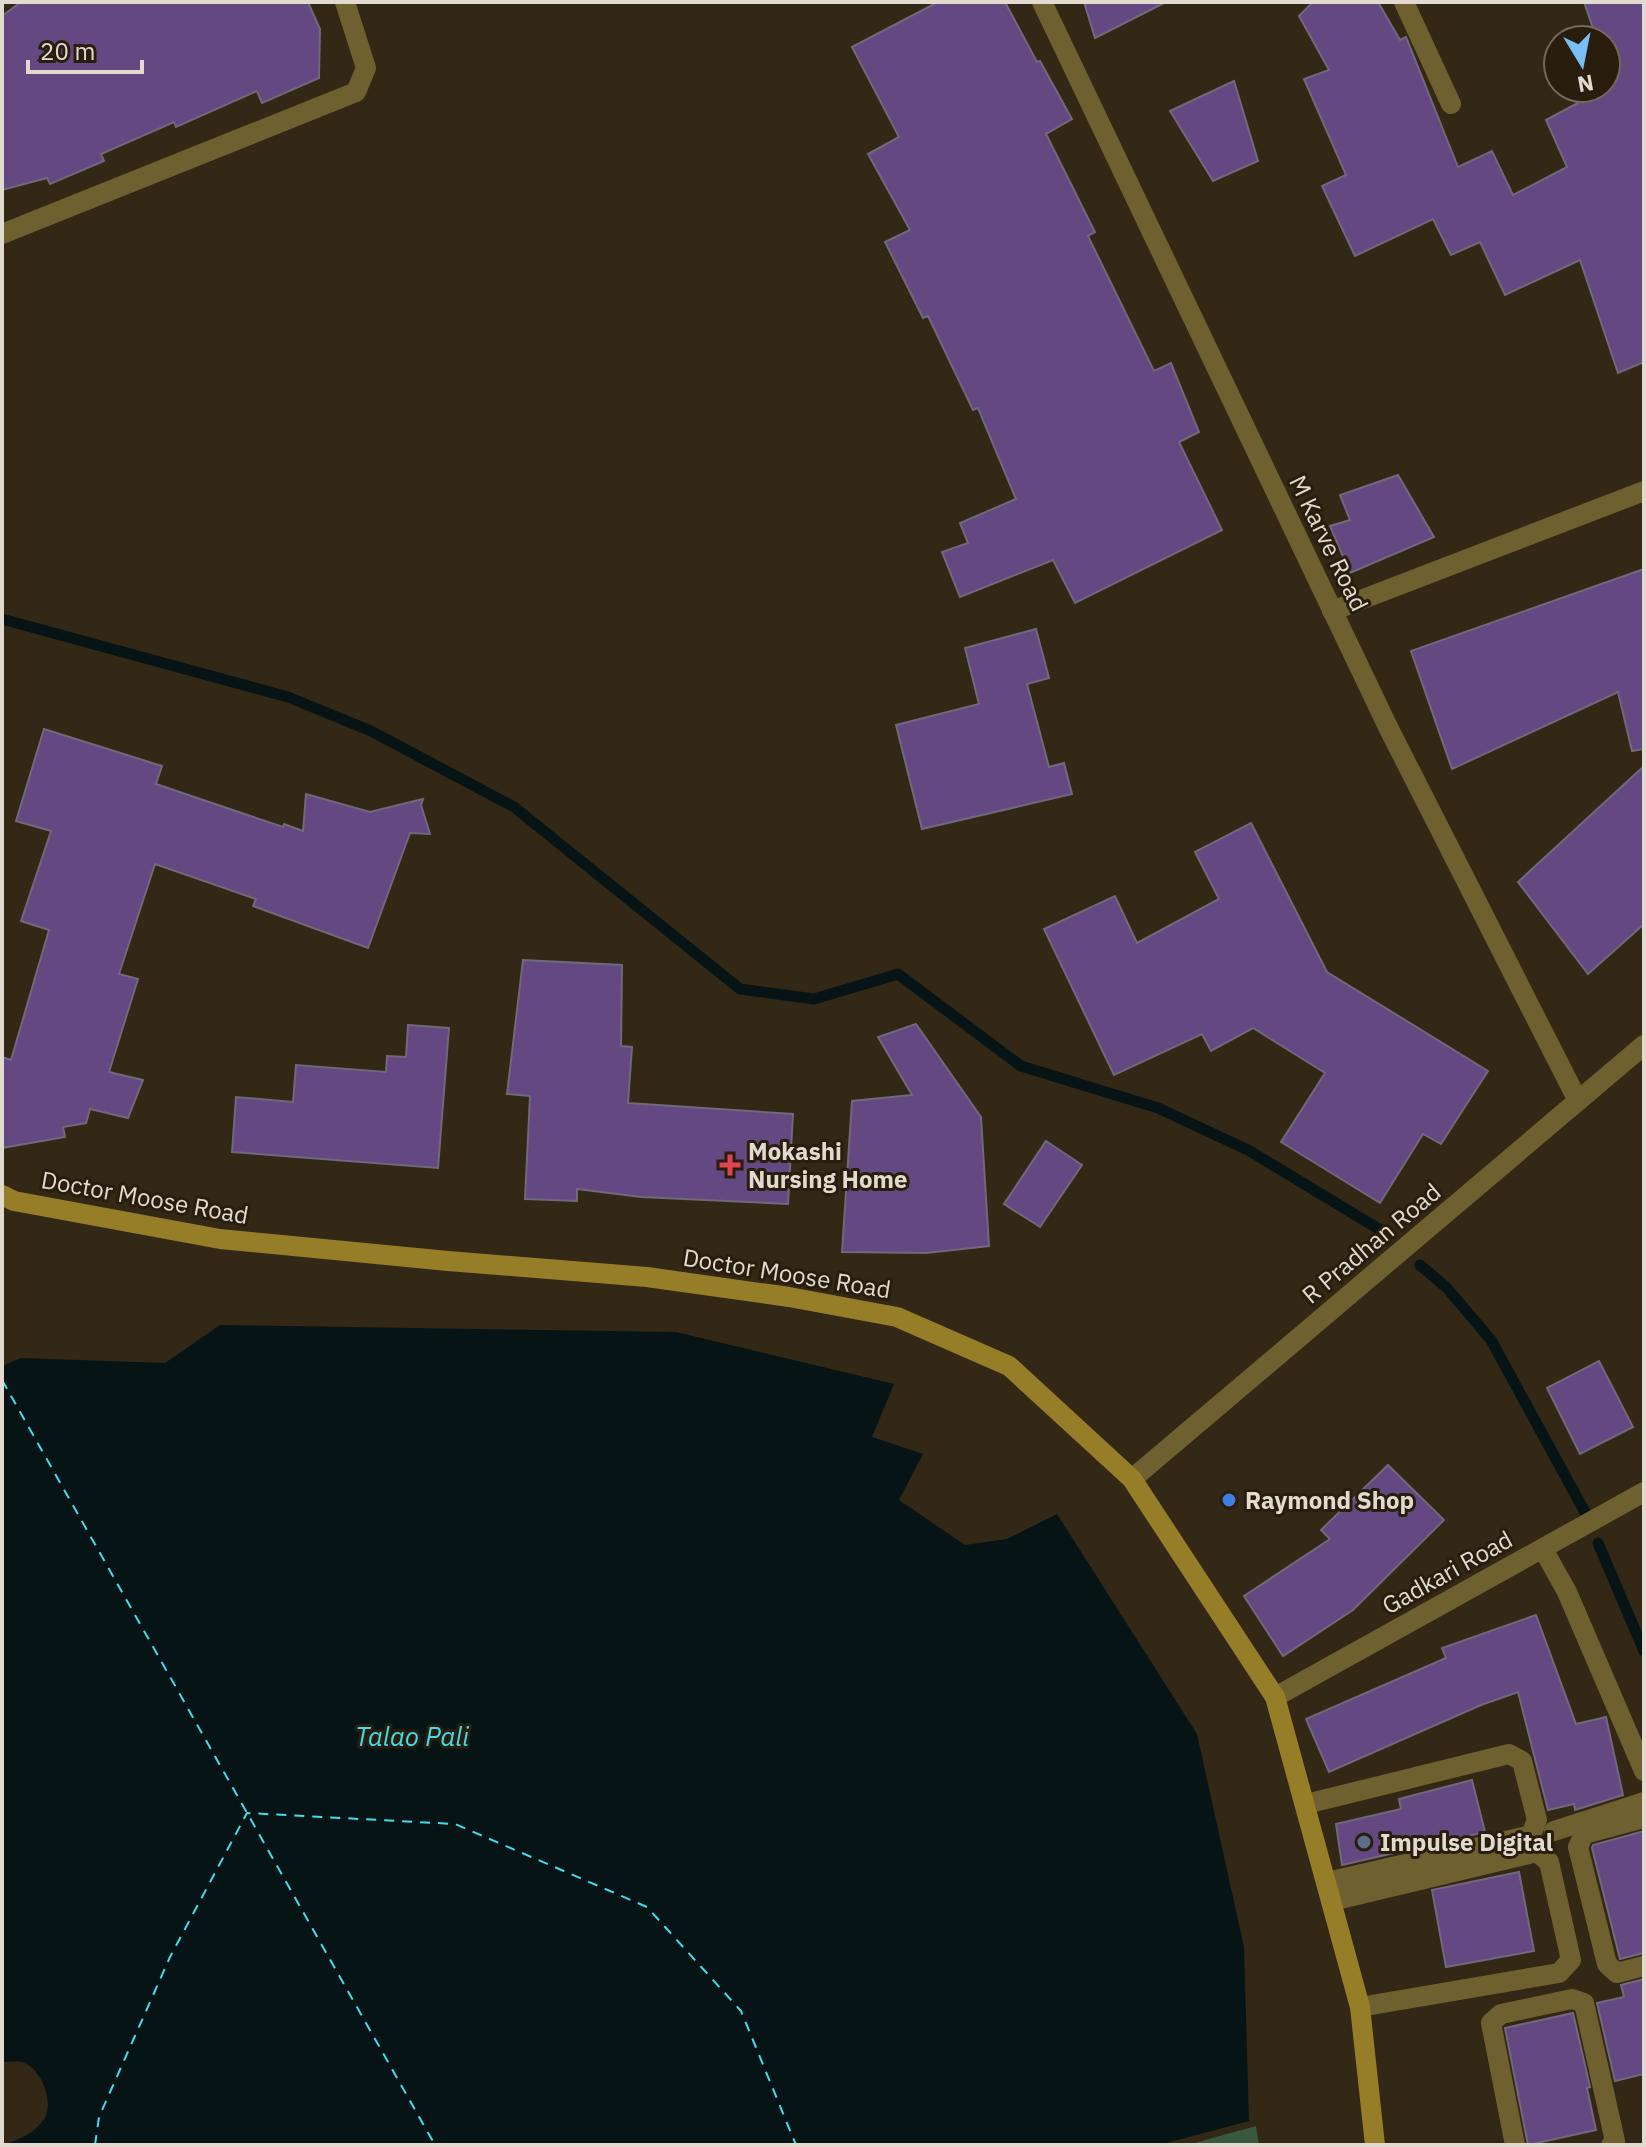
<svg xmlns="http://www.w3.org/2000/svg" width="1646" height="2147" font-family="'IBM Plex Sans',sans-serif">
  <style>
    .green { fill: #38593f }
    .water { fill: #071416 }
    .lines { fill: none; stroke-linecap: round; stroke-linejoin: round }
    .stream { stroke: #071416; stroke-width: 11 }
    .ferry { stroke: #42dced; stroke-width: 2; stroke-dasharray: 10 8; stroke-linecap: butt }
    .building { fill: #634882; stroke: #71687c; stroke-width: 2 }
    .minor { stroke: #6f602f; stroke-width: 20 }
    .tertiary { stroke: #6f602f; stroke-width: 20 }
    .secondary { stroke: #967d28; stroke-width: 20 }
    .health-dot { fill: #e0444e; stroke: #291d0d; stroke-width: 3 }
    .shop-dot { fill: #3f7fe0; stroke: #291d0d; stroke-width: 3 }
    .service-dot { fill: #5c6f8a; stroke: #291d0d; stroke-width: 3 }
    .labels { text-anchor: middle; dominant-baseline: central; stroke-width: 6; stroke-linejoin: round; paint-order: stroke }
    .street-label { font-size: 24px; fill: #e2dacf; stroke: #291d0d }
    .poi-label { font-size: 24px; font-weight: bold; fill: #e2dacf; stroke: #291d0d; text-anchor: start }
    .water-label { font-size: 26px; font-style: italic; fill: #42dced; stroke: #291d0d }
  </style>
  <rect width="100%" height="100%" fill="#332716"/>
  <polygon class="green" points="1256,2126 1259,2145 1187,2145"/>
  <path class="water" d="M 220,1325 L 676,1332 L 894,1384 L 872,1437 L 923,1454 L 899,1500 L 965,1545 L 1007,1539 L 1057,1514 L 1197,1734 L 1244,1947 L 1249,2121 L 1159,2145 L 2,2145 C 18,2140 34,2134 44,2119 C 55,2103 41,2066 21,2062 C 15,2061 8,2062 2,2062 L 2,1366 L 21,1358 L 165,1363 Z"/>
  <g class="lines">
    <g class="stream">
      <polyline points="2,619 288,697 371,731 514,807 740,989 814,999 898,974 1021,1066 1158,1108 1248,1150 1387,1234"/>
      <polyline points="1420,1265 1447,1288 1491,1340 1586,1514"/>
      <polyline points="1598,1543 1644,1651"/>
    </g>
    <g class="ferry">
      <polyline points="2,1380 435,2145"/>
      <polyline points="95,2145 99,2117 170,1957 247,1813 455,1824 647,1907 741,2011 796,2145"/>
    </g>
  </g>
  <g class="building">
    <polygon points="21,2 308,2 320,29 319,78 262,103 257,91 176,127 174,122 101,154 104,161 50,184 47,178 2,190 2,16"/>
    <polygon points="938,2 1005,2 1037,62 1040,61 1072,119 1046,134 1095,232 1088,236 1154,371 1171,363 1199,432 1179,442 1222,530 1075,603 1053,560 960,597 942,552 968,543 960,523 1016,499 978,408 973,410 928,316 923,318 885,242 910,230 868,154 899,137 852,47"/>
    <polygon points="1084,2 1166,2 1095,38"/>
    <polygon points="1313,2 1378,2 1400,40 1406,37 1458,167 1492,151 1513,195 1567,167 1546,120 1606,88 1606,40 1597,40 1584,2 1644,2 1644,362 1618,373 1580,260 1505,295 1480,242 1451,255 1433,219 1355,256 1322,186 1346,175 1304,79 1329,70 1299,16"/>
    <polygon points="1234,81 1258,161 1213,181 1170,111"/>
    <polygon points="1398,475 1434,537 1350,573 1330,526 1350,520 1340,495"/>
    <polygon points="1644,569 1644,749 1632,751 1618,692 1452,769 1411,651"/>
    <polygon points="1036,629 1049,678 1027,684 1049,767 1064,763 1072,794 922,829 896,725 979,704 965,648"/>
    <polygon points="44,729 162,766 156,784 283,827 284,824 303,831 306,794 370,812 423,799 421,805 430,834 410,833 368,948 253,906 256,899 155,864 119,974 138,979 109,1072 143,1080 128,1118 90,1109 86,1123 63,1127 65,1137 2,1148 2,1057 11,1060 49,930 21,921 51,831 16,821"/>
    <polygon points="1644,766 1644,924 1588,974 1518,882"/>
    <polygon points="1251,823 1327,972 1488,1071 1441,1144 1423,1134 1380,1203 1281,1142 1325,1073 1253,1028 1211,1051 1202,1034 1114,1075 1044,929 1115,896 1137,943 1219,899 1195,852"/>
    <polygon points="523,960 622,965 621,1046 632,1047 628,1103 793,1114 788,1204 641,1197 577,1189 577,1201 525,1199 530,1096 507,1094"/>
    <polygon points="916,1024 981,1117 989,1246 926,1253 842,1252 852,1101 912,1095 878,1037"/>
    <polygon points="408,1025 449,1028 438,1168 232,1152 236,1097 293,1102 296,1065 386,1072 387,1056 406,1057"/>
    <polygon points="1046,1141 1082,1165 1040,1227 1004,1204"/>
    <polygon points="1599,1361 1633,1427 1580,1454 1547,1388"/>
    <polygon points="1388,1465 1444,1520 1353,1610 1283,1656 1244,1596 1330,1539 1321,1530"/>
    <polygon points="1536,1615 1576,1724 1606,1717 1623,1795 1575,1810 1574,1804 1548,1810 1518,1692 1481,1705 1329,1772 1306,1719 1446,1658 1442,1648"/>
    <polygon points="1472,1780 1485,1832 1342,1865 1336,1824 1401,1809 1399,1799"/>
    <polygon points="1644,1831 1644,1953 1620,1959 1592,1848 1593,1845"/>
    <polygon points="1519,1872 1534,1951 1446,1967 1432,1890"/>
    <polygon points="1644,1979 1644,2074 1615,2081 1597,2003 1624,1997 1621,1985"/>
    <polygon points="1573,2013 1590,2087 1587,2088 1596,2130 1528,2145 1505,2028"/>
  </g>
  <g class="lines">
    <g class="minor">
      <polyline points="1042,2 1388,727 1578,1101"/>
      <polyline points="1404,2 1451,104"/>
      <polyline points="2,234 356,92 366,68 345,2"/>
      <polyline points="1332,611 1644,491"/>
      <polyline points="1543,1549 1567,1592 1644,1771"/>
      <polyline points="1306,1804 1509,1754 1522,1761 1537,1820 1531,1835 1327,1882"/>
      <polyline points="1644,1818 1584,1834 1578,1847 1607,1964 1617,1973 1644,1966"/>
      <polyline points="1554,1831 1644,1802"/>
      <polyline points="1332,1901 1537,1852 1549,1862 1571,1960 1559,1973 1360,2007"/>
      <polyline points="1515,2145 1491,2023 1501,2014 1572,1999 1584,2003 1615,2141 1611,2145"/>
    </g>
    <g class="tertiary">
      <polyline points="1132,1479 1644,1045"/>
      <polyline points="1275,1697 1644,1492"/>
    </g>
    <polyline class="secondary" points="2,1195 14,1201 220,1239 448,1261 647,1277 789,1297 897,1317 1009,1366 1132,1479 1275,1697 1360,2007 1375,2145"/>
  </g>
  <path class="health-dot" d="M726 1153h8v8h8v8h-8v8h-8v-8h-8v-8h8z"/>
  <circle class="shop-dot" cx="1229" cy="1500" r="8"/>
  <circle class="service-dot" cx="1364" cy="1842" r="8"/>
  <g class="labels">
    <g class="street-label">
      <text transform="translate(1329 543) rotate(64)">M Karve Road</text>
      <text transform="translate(145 1197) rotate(10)">Doctor Moose Road</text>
      <text transform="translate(1371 1243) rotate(-40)">R Pradhan Road</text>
      <text transform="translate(787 1273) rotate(9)">Doctor Moose Road</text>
      <text transform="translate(1447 1572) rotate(-29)">Gadkari Road</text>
    </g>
    <g class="poi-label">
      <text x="748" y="1151">Mokashi<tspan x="748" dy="28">Nursing Home</tspan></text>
      <text x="1245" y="1500">Raymond Shop</text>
      <text x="1380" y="1842">Impulse Digital</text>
    </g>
    <g class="water-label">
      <text x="412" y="1736">Talao Pali</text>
    </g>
  </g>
  <rect width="1646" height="2147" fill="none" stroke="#e2dacf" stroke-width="8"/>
  <g transform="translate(1582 64) rotate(170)"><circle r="38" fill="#291d0d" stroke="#73695b" stroke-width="2"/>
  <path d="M0-6L14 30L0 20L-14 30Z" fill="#78bff8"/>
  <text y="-12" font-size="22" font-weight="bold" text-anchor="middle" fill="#e2dacf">N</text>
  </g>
  <path d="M28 60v12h114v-12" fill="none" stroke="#e2dacf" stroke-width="4"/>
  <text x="40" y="60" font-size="24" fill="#e2dacf" stroke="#291d0d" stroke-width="6" paint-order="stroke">20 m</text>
</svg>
